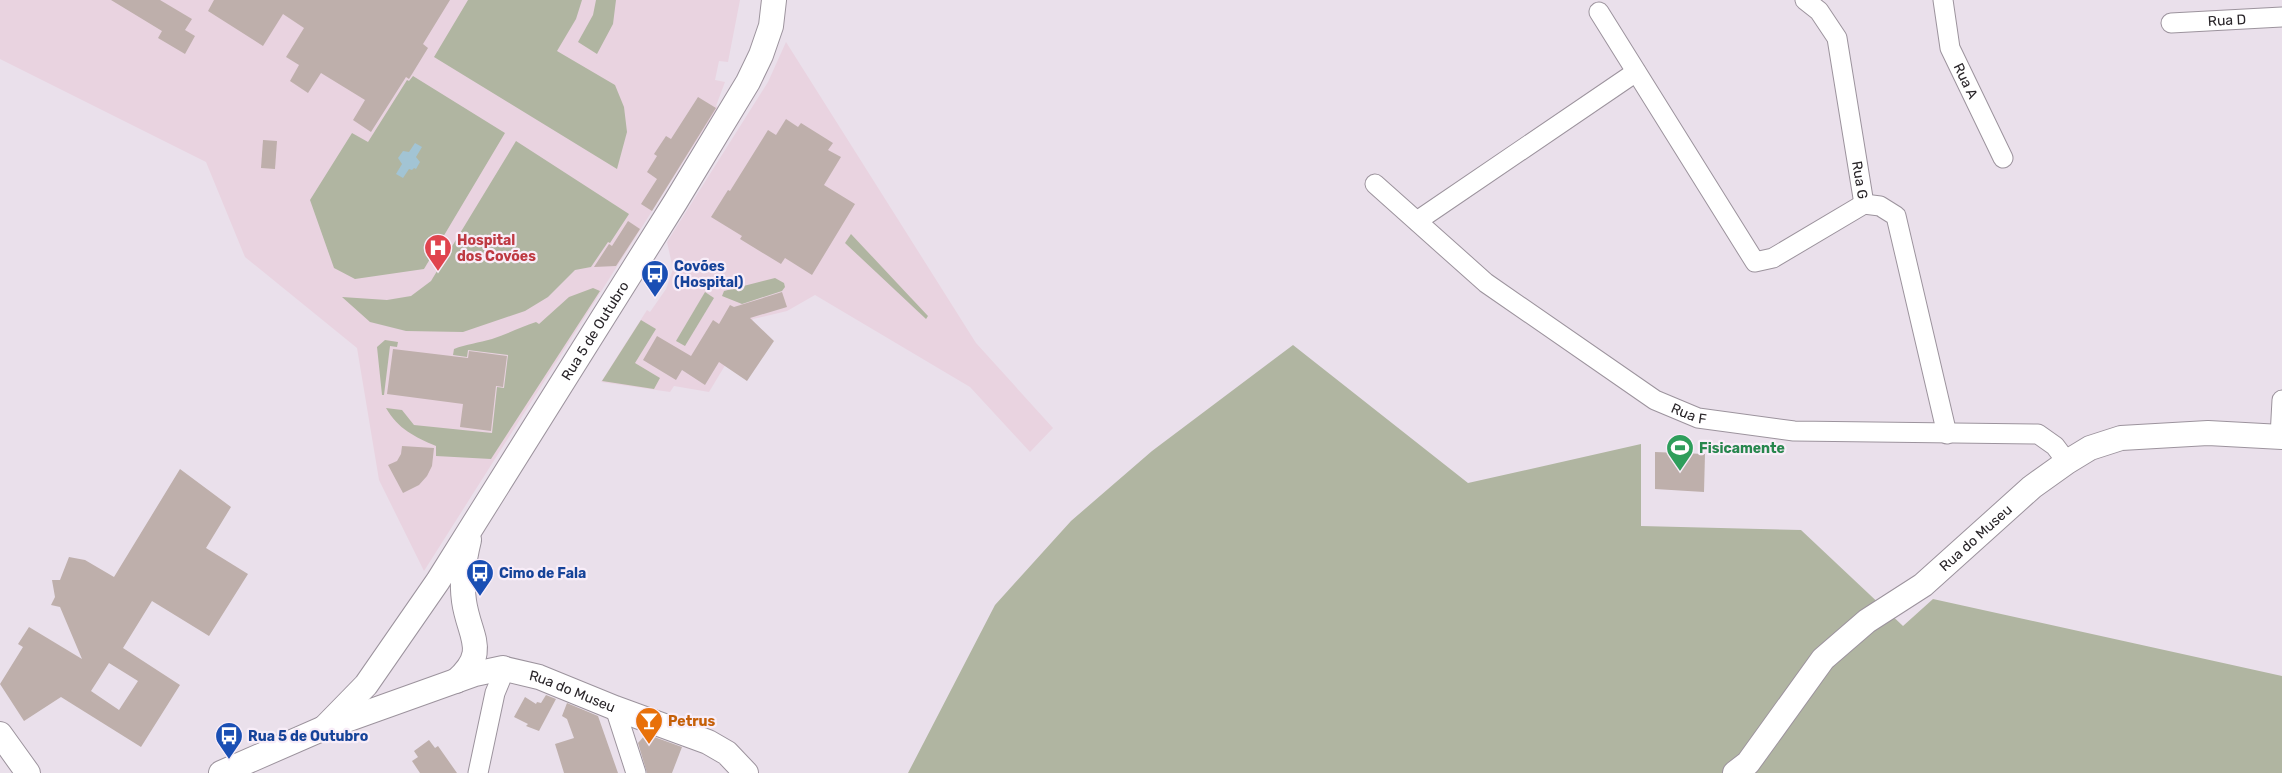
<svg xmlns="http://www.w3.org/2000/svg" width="2282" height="773" font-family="Rubik,sans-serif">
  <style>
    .medical { fill: #e9d3e0 }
    .green { fill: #b0b5a1 }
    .water { fill: #a2c4d4 }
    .building { fill: #beafab; fill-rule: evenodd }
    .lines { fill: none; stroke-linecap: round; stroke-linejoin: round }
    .minor-casing { stroke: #9c939d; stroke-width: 21 }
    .tertiary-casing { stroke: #9c939d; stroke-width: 26 }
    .minor { stroke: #fff; stroke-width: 19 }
    .tertiary { stroke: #fff; stroke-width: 24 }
    .labels { text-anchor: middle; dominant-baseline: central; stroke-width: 4.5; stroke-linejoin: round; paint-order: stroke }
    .street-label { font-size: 14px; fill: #292529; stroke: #f8edf8 }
    .health-label { font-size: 14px; font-weight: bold; fill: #be3a42; stroke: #f8edf8; text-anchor: start }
    .transit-label { font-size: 14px; font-weight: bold; fill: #164399; stroke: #f8edf8; text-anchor: start }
    .leisure-label { font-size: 14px; font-weight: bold; fill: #27864d; stroke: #f8edf8; text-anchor: start }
    .food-label { font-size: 14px; font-weight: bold; fill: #c56008; stroke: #f8edf8; text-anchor: start }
  </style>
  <rect width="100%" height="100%" fill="#eae0eb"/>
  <g class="medical">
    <polygon points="0,0 740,0 728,62 719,61 715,80 725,82 716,106 718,107 424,571 379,480 357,348 245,257 206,162 0,59"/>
    <polygon points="786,42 976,343 1053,428 1030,452 970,387 815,295 787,311 753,319 709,392 674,386 670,392 601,382 647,310 650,312 666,289 673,269 667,242 768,82"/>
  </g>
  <g class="green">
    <polygon points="468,0 582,0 576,19 557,51 615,85 624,107 627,132 617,169 434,57"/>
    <polygon points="596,0 616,0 613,24 597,54 578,42 593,15"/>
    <polygon points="413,76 505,133 424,269 355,279 334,268 310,200 352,133 368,142 407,80 409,81"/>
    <polygon points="516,141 629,214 610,243 608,242 591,267 575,270 548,297 525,311 463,332 406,331 370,322 342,297 387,300 411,296 431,281"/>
    <polygon points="851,234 928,316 926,319 845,243"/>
    <polygon points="775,278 784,283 785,287 782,291 742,304 722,296 724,291"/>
    <path d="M 593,288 L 600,291 L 491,459 L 436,456 L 436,446 C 415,437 398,429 386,408 L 402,410 L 414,425 L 492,433 L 497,387 L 504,388 L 508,355 L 468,350 L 467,357 L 453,355 L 454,349 C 466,344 479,343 492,339 C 507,334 521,327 536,322 L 539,324 L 569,297 Z"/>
    <polygon points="705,292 714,298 685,346 676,341"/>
    <polygon points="641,320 656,329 635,363 660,378 654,389 602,381"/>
    <polygon points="385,340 398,342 397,347 390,346 384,395 382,395 377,347"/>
    <polygon points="1293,345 1468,483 1641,444 1641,526 1801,530 1903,626 1933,599 2282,676 2282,773 908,773 995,605 1071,521 1152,451"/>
  </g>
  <polygon class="water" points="415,143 422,147 416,157 420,162 416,169 414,168 412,170 409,169 403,178 396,174 402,164 398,158 403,151 409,152"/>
  <g class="building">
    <polygon points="111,0 160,0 192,19 185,30 195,36 185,54 158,38 162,31"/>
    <polygon points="214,0 450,0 423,44 428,48 409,79 406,77 371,132 353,120 365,100 321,73 308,93 290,81 299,65 286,57 304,28 283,14 263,46 208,11"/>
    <polygon points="698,97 716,108 652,211 641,204 657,179 647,172 657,156 654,154 666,136 671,139"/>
    <polygon points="786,119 798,127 801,123 833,143 828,150 841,157 824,185 855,204 812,275 785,258 781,264 740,239 742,236 711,217 728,190 730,191 768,130 776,135"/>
    <polygon points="263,140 277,141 275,169 261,168"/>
    <polygon points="628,221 640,229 616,266 594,267 609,244 612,246"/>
    <polygon points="782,292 787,307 750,318 774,341 747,381 719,362 705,385 682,370 676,380 643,360 657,336 691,356 713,320 719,324 730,305 734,307"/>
    <polygon points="393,349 468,358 469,351 507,356 503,387 496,386 491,431 460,427 463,404 387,394"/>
    <polygon points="402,446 434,448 432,466 427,476 419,485 403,493 388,465 397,461 401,454"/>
    <polygon points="1655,452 1705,454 1704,492 1655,489"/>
    <path d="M 180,469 L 231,507 L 206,548 L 248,574 L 209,636 L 152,601 L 123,648 L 180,685 L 141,747 L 61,697 L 24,721 L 0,684 L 23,647 L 18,644 L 29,627 L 82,659 L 60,607 L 51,605 L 55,597 L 52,580 L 60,580 L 69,557 L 85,560 L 114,577 ZM 109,663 L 138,681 L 119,710 L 91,691 Z"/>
    <polygon points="546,695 556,699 539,731 526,726 528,724 514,717 525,697 536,704 537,702 541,703"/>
    <polygon points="567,703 598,716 618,773 564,773 555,744 574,738 567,719 562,716"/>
    <polygon points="646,734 682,747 672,773 647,773 638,743"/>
    <polygon points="429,740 435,748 438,746 457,773 420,773 412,761 418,757 414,751"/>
  </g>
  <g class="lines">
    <defs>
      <g id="minor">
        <path id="s1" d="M 1805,0 L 1819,11 L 1837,38 L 1864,204"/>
        <path id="s2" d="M 1943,0 L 1950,48 L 2003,158"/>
        <polyline points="1599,12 1755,262 1773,258 1864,204"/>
        <path id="s3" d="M 2171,23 L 2282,17"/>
        <path id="s4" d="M 1375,184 L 1486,283 L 1655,400 L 1698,418 L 1794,431 L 2038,434 L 2055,446 L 2067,462"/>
        <polyline points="1864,204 1880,206 1896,216 1947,434"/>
        <polyline points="1417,221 1636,72"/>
        <polyline points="2280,437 2282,400"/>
        <polyline points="615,708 636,773"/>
        <polyline points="478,773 495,693 505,669 503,668"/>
      </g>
      <g id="tertiary">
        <path id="s5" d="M 505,669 L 539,677 L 615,708 L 708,742 L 727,753 L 746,773"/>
        <path d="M 456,681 C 490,651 469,637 464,601 C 461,580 464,560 469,540"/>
        <path id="s6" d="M 324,728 L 366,685 L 438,581 L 676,201 L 748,82 L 761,55 L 771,26 L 774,0"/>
        <polyline points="0,734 28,773"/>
        <polyline points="221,773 324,728 475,674 503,668"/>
        <path id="s7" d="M 1735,773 L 1748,763 L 1823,659 L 1867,621 L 1923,585 L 2032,487 L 2067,462 L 2090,448 L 2121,438 L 2208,433 L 2282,437"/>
      </g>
    </defs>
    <use href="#minor" class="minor-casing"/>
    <use href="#tertiary" class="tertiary-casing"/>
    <use href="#minor" class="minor"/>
    <use href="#tertiary" class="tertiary"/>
  </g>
  <defs>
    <symbol id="hospital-pin" viewBox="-11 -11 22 30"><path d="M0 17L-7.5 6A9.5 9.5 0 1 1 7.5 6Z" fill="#e0444e" stroke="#f8edf8"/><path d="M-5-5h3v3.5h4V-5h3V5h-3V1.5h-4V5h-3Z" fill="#fff"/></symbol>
    <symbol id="bus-pin" viewBox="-11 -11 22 30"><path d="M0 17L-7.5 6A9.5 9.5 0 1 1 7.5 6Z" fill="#1a4fb4" stroke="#f8edf8"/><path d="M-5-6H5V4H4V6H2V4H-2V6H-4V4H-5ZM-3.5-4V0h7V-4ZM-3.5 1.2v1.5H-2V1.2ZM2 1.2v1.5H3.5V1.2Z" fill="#fff"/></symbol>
    <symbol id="stadium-pin" viewBox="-11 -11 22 30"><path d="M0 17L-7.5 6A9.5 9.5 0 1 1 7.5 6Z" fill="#2e9e5b" stroke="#f8edf8"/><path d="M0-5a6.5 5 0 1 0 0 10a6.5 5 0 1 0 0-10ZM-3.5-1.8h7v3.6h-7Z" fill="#fff"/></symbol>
    <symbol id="bar-pin" viewBox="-11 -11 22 30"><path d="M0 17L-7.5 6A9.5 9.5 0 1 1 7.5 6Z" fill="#e8710a" stroke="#f8edf8"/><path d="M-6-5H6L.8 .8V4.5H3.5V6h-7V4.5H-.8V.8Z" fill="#fff"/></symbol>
  </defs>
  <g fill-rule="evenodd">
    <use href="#hospital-pin" x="422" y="232" width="32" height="43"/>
    <use href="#bus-pin" x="639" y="258" width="32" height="43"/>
    <use href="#stadium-pin" x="1664" y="432" width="32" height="43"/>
    <use href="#bus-pin" x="464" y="557" width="32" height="43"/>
    <use href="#bar-pin" x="633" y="705" width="32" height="43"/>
    <use href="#bus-pin" x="213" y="720" width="32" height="43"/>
  </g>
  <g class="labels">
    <g class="street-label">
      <text stroke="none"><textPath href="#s3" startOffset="56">Rua D</textPath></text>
      <text stroke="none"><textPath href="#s2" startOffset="85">Rua A</textPath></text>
      <text stroke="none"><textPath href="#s1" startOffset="194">Rua G</textPath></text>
      <text stroke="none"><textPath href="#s6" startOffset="482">Rua 5 de Outubro</textPath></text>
      <text stroke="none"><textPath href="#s4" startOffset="391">Rua F</textPath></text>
      <text stroke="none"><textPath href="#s7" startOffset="340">Rua do Museu</textPath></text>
      <text stroke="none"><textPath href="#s5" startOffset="71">Rua do Museu</textPath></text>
    </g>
    <g class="health-label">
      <text x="457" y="240">Hospital<tspan x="457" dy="16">dos Covões</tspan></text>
    </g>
    <g class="transit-label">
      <text x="674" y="266">Covões<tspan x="674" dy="16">(Hospital)</tspan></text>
      <text x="499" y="573">Cimo de Fala</text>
      <text x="248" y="736">Rua 5 de Outubro</text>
    </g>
    <g class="leisure-label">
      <text x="1699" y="448">Fisicamente</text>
    </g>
    <g class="food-label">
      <text x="668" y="721">Petrus</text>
    </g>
  </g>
</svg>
